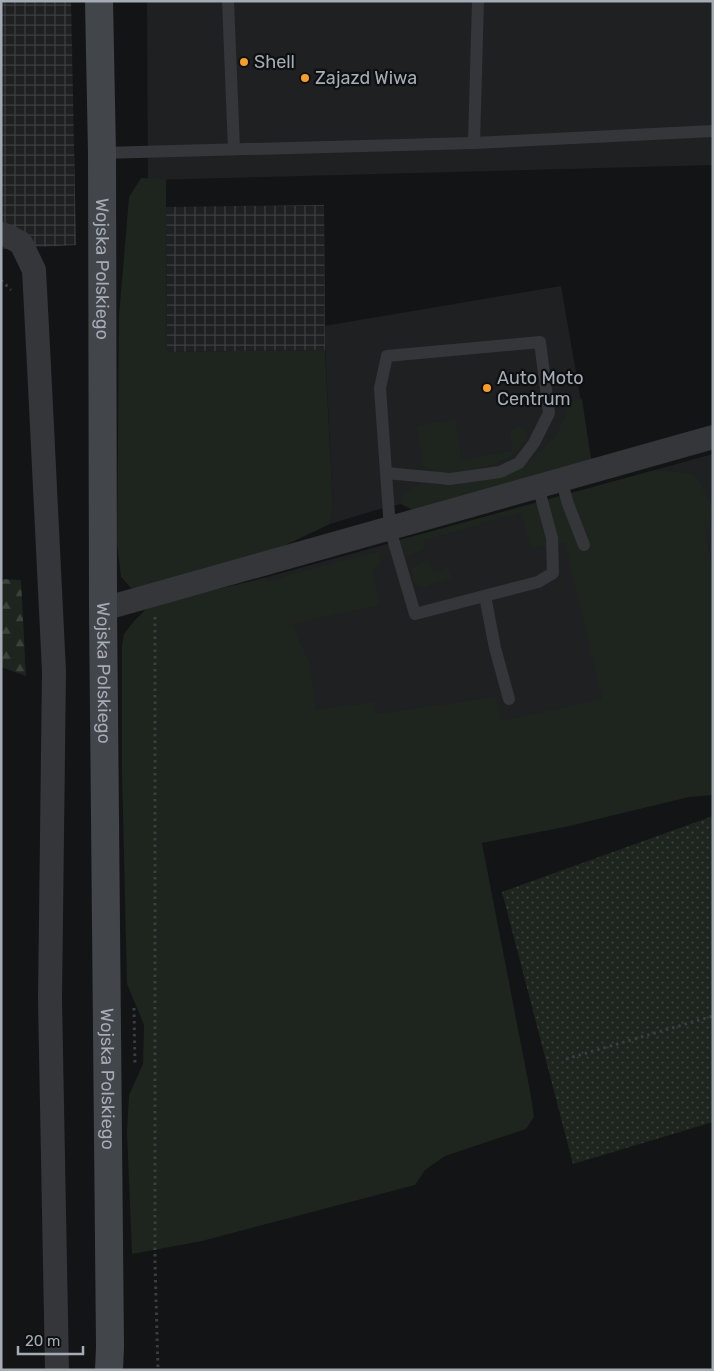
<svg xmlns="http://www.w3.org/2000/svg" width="714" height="1371" font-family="Rubik,sans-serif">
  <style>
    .built { fill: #1f2022 }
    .industrial { fill: url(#industrial-grid) }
    .green { fill: #1d251e }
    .forest { fill: url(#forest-firs) }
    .garden { fill: url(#garden-dots) }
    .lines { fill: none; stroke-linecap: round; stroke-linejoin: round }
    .path { stroke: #3a3d41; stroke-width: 3; stroke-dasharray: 2.5 4; stroke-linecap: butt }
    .lane { stroke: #34363a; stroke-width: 12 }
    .street { stroke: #34363a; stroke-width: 24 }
    .secondary { stroke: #42454a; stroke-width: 28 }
    .poi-dot { fill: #f89e28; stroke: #0e0f10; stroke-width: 2 }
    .labels { text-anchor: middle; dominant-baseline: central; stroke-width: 4.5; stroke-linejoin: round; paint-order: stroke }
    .poi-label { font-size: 18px; fill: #a5acb6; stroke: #0e0f10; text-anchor: start }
    .street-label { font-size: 18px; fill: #a5acb6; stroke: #0e0f10 }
  </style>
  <defs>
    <pattern id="industrial-grid" width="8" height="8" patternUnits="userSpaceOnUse" patternTransform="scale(1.25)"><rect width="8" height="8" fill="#1f2022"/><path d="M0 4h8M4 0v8" fill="none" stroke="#3d3e40"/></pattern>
    <pattern id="forest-firs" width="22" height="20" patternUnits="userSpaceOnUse" patternTransform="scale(1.25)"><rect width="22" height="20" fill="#1d251e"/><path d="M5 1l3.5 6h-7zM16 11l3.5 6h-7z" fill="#3b423c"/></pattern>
    <pattern id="garden-dots" width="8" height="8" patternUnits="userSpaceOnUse" patternTransform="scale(1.25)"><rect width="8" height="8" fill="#1d251e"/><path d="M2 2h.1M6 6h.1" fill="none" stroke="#3b423c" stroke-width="1.8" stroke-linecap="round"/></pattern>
  </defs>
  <rect width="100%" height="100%" fill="#131415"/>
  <g class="built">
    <polygon points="147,1 713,1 713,165 148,180"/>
    <polygon points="561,286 591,459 415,511 401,504 376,510 330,524 333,507 324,326"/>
    <polygon points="713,454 713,783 167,904 163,606"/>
  </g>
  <g class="industrial">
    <polygon points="1,1 71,1 76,245 1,249"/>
    <polygon points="324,205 325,350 167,352 166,207"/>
  </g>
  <g class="green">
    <polygon points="141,178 166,179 167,352 325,350 333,507 330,524 260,557 150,588 131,588 121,577 117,544 119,316 129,197"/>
    <polygon points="582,399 591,459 415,511 401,504 404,495 412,488 421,483 446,485 463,484 507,474 516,470 534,457 556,435 566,414 566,403"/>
    <path d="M 455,419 L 462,460 L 512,451 L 510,429 L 518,428 L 518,425 L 524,429 L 527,440 C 522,447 516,454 507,458 C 489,467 453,476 433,471 C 430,470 426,468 423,466 L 417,426 Z"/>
    <polygon points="655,470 694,474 713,507 713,514 706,534 713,572 713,795 689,797 565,827 482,843 531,1096 534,1117 526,1129 445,1156 425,1170 415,1185 202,1241 132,1254 127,1132 129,1095 143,1064 144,1025 127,984 122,774 122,646 124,634 134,621 146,609 164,602 264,578 268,581 379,551 381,564 373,569 380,605 292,624 309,661 316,710 374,702 376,714 495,697 501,721 602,699 565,543 531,548 521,512 423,541 425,549 406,556 399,540"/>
    <polygon points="429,560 432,572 448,567 452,578 426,587 419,587 413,581 412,567"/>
  </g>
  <polygon class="forest" points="1,579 21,580 26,676 1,667"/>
  <polygon class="garden" points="713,816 713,1122 573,1164 502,892"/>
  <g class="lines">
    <g class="path">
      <polyline points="1,280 11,290"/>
      <polyline points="155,617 155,1262 158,1370"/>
      <polyline points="134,1008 135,1066"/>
      <polyline points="566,1059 713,1016"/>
    </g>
    <g class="lane">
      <polyline points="228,1 234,149"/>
      <polyline points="474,143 478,1"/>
      <polyline points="102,153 474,143 713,131"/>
      <polyline points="386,473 450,479 500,472 519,463 534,443 549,413 540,342 387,356 380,388 390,529 415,614 538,582 553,573 552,538 538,486"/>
      <polyline points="561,479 568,504 584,545"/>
      <polyline points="485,596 495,648 509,699"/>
    </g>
    <g class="street">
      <polyline points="1,234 8,236 21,243 34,270 39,366 54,671 50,999 57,1370"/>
      <polyline points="103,609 713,437"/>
    </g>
    <path class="secondary" id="s1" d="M 99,1 L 102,153 L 103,609 L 110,1347 L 109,1370"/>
  </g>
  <g class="poi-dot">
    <circle cx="244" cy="62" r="5"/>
    <circle cx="305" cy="78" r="5"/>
    <circle cx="487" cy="388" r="5"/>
  </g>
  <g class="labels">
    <g class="poi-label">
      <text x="254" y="62">Shell</text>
      <text x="315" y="78">Zajazd Wiwa</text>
      <text x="497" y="378">Auto Moto<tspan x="497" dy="21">Centrum</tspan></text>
    </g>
    <g class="street-label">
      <text stroke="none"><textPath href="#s1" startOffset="268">Wojska Polskiego</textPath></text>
      <text stroke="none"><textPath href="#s1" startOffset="672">Wojska Polskiego</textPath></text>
      <text stroke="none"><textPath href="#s1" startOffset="1078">Wojska Polskiego</textPath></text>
    </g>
  </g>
  <rect width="714" height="1371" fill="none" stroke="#a5acb6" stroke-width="5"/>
  <path d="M18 1346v8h65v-8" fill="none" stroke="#a5acb6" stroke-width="2.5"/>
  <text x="25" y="1346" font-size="15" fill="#a5acb6" stroke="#0e0f10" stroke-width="4" paint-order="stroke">20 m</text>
</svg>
